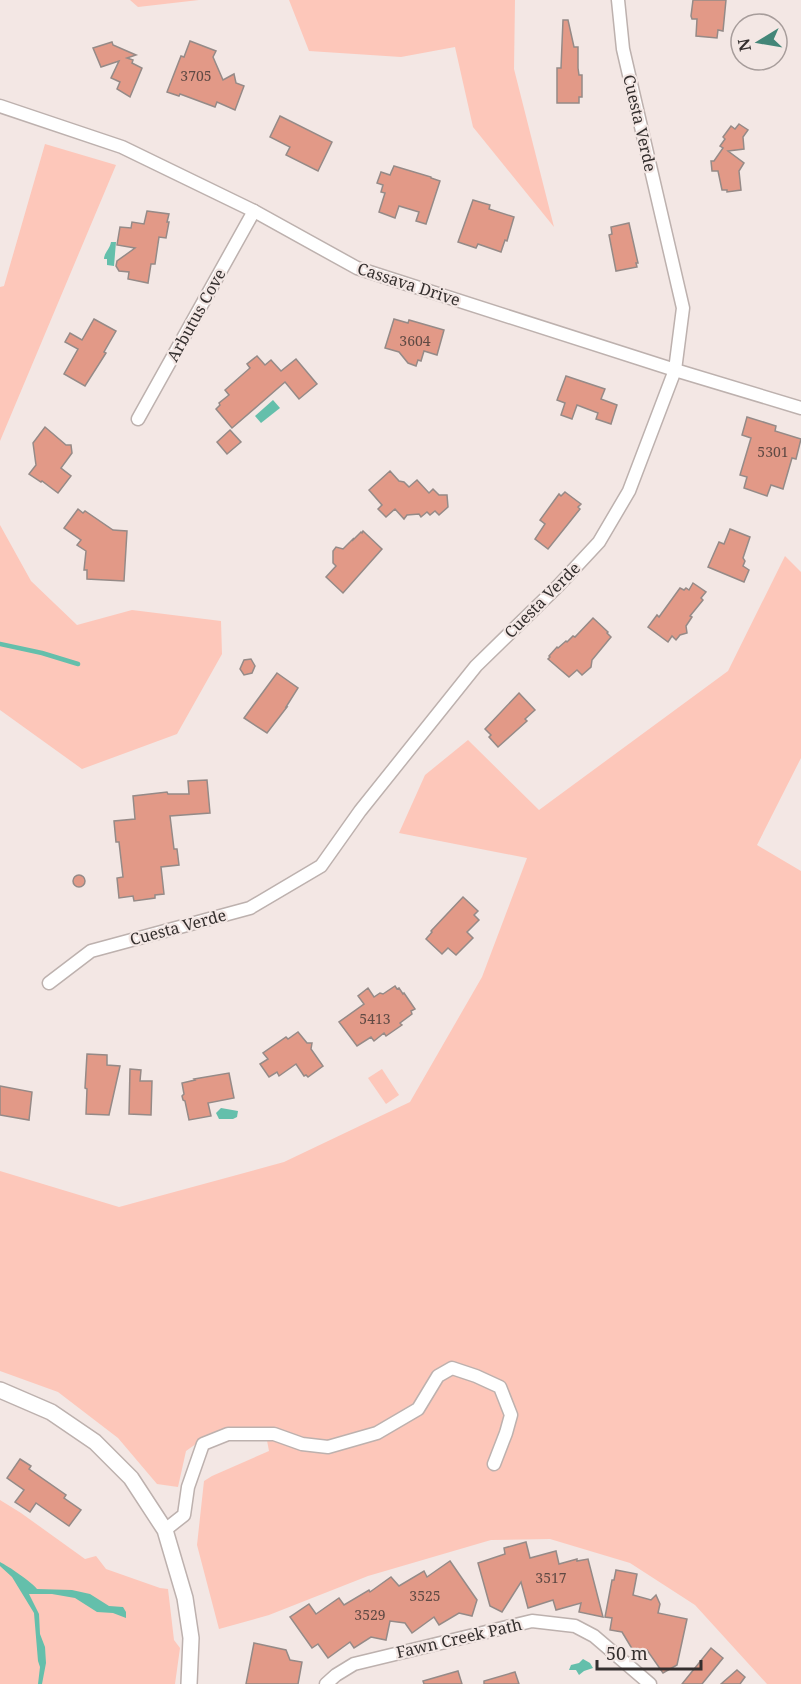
<svg xmlns="http://www.w3.org/2000/svg" width="801" height="1684" font-family="'Noto Serif',serif">
  <style>
    .green { fill: #fdc7ba }
    .water { fill: #64bfab }
    .lines { fill: none; stroke-linecap: round; stroke-linejoin: round }
    .stream { stroke: #64bfab; stroke-width: 4.5 }
    .building { fill: #e29987; stroke: #958a87; stroke-width: 1.5 }
    .minor-casing { stroke: #bdb1ae; stroke-width: 15 }
    .tertiary-casing { stroke: #bdb1ae; stroke-width: 18 }
    .minor { stroke: #fff; stroke-width: 12 }
    .tertiary { stroke: #fff; stroke-width: 15 }
    .labels { text-anchor: middle; dominant-baseline: central; stroke-width: 4.5; stroke-linejoin: round; paint-order: stroke }
    .number-label { font-size: 14px; fill: #604a44 }
    .street-label { font-size: 16px; fill: #342f2e; stroke: #f3e7e4 }
  </style>
  <rect width="100%" height="100%" fill="#f3e7e4"/>
  <g class="green">
    <polygon points="130,0 199,0 138,7"/>
    <polygon points="289,0 515,0 514,69 554,227 473,127 455,47 401,57 309,51"/>
    <polygon points="45,144 116,165 0,441 0,287 4,286"/>
    <polygon points="0,525 31,581 77,625 132,610 221,621 222,654 177,734 82,769 0,710"/>
    <polygon points="785,556 801,572 801,758 757,845 801,871 801,1684 767,1684 695,1605 630,1563 550,1539 491,1540 368,1576 269,1615 219,1629 197,1545 204,1481 212,1476 269,1451 265,1430 207,1436 186,1451 178,1487 157,1484 118,1438 58,1392 0,1371 0,1171 119,1207 284,1162 410,1102 482,977 527,858 399,833 425,775 468,740 539,810 728,671"/>
    <polygon points="382,1069 399,1095 386,1104 368,1078"/>
    <polygon points="0,1500 21,1513 85,1559 96,1556 106,1569 160,1588 168,1589 174,1640 180,1648 175,1684 0,1684"/>
  </g>
  <g class="water">
    <path d="M 111,242 L 116,242 L 114,266 L 107,265 L 107,259 L 104,259 C 104,253 110,249 111,242 Z"/>
    <polygon points="273,400 280,408 261,423 255,416"/>
    <polygon points="221,1108 238,1111 237,1117 233,1119 219,1119 216,1113"/>
    <path d="M 0,1562 C 8,1566 32,1582 37,1589 L 72,1590 L 90,1594 L 109,1606 L 123,1607 L 126,1612 L 126,1618 L 113,1613 L 97,1612 L 75,1598 L 52,1594 L 29,1594 L 39,1614 L 40,1634 L 45,1647 L 46,1663 L 42,1684 L 38,1684 L 40,1667 L 38,1661 L 34,1613 L 12,1577 L 0,1566 Z"/>
    <polygon points="583,1659 590,1663 593,1668 584,1671 579,1675 576,1670 569,1670 571,1665 579,1663"/>
  </g>
  <g class="lines">
    <polyline class="stream" points="0,644 42,653 78,664"/>
  </g>
  <g class="building">
    <polygon points="693,0 726,0 723,31 718,30 717,38 696,36 697,19 692,19 691,16"/>
    <polygon points="563,20 568,20 574,47 578,47 578,68 579,75 582,75 582,97 579,97 579,103 557,103 557,68 561,68"/>
    <polygon points="190,41 216,51 213,57 223,80 234,74 236,83 244,86 235,110 217,102 215,107 180,94 179,96 167,92 181,56 184,57"/>
    <polygon points="112,42 113,45 136,55 127,58 133,60 132,63 142,68 130,97 117,89 120,82 111,78 119,61 101,67 93,48"/>
    <polygon points="280,116 332,142 318,171 286,155 290,147 270,137"/>
    <polygon points="739,124 748,130 743,137 744,149 728,151 744,163 739,171 741,190 727,192 727,190 722,190 718,171 712,171 711,161 714,161 723,148 720,146 725,139 723,137 731,126 735,129"/>
    <polygon points="394,166 431,177 431,178 440,181 426,224 416,221 419,212 399,206 395,218 379,212 385,193 381,192 383,185 377,183 381,172 390,175"/>
    <polygon points="473,200 490,205 489,209 514,217 507,241 505,240 501,252 478,244 476,248 458,242"/>
    <polygon points="147,211 169,214 167,222 169,222 166,238 159,237 155,264 151,264 148,283 128,279 129,272 119,271 116,266 117,261 135,248 117,245 120,227 131,228 132,222 144,224"/>
    <polygon points="629,223 638,263 636,263 637,267 616,271 609,235 612,234 611,227"/>
    <polygon points="94,319 116,331 104,352 106,353 85,386 64,374 78,349 65,342 70,333 82,340"/>
    <polygon points="394,319 408,323 409,320 444,330 437,355 424,351 421,361 418,360 416,366 408,363 399,352 385,348"/>
    <polygon points="257,356 265,365 271,360 281,371 296,359 317,384 299,399 285,382 232,428 216,409 220,405 219,403 229,395 225,390 250,368 247,364"/>
    <polygon points="566,376 605,389 601,399 617,405 611,424 596,419 598,413 577,405 572,419 561,415 565,403 557,400"/>
    <polygon points="747,417 776,426 775,431 801,439 796,459 792,458 783,489 771,485 767,496 744,488 747,477 740,475 751,438 742,435"/>
    <polygon points="45,427 66,445 71,445 72,453 61,468 71,476 58,493 42,481 41,482 29,474 36,465 33,443"/>
    <polygon points="230,430 241,442 227,454 217,442"/>
    <polygon points="390,471 399,481 404,482 409,487 417,480 429,493 433,489 439,495 447,495 448,507 439,515 435,511 430,515 427,512 421,517 419,514 407,515 404,519 395,509 386,517 378,509 382,505 369,490"/>
    <polygon points="565,492 581,504 578,507 580,509 548,549 535,539 545,524 540,520 559,494 561,496"/>
    <polygon points="78,509 83,513 85,511 113,530 127,531 124,581 87,579 87,570 84,570 86,551 77,545 81,540 64,528"/>
    <polygon points="730,529 750,537 743,558 745,561 743,566 749,570 744,582 708,567 719,542 724,544"/>
    <polygon points="363,531 382,549 343,593 326,577 336,566 333,563 333,551 336,547 343,549 353,539 353,540 361,532 362,533"/>
    <polygon points="693,583 706,592 701,598 703,600 690,616 692,617 686,626 687,633 680,635 676,640 672,636 668,642 648,627 657,615 659,617 680,588 684,590 686,588 689,590"/>
    <polygon points="593,618 608,632 607,633 611,637 592,660 591,667 582,675 577,670 569,677 548,659 550,657 549,656 557,647 558,648 566,641 567,642 573,636 575,637"/>
    <polygon points="251,659 255,666 252,673 244,675 240,669 244,660"/>
    <polygon points="277,673 298,688 286,707 287,707 267,733 244,718"/>
    <polygon points="519,693 535,710 525,719 527,721 498,747 489,737 491,735 485,729"/>
    <polygon points="207,780 210,813 170,816 174,849 177,849 179,865 161,867 164,894 155,895 155,898 134,901 133,896 119,898 117,878 123,877 119,842 116,842 114,821 135,819 133,796 167,792 168,794 189,794 188,781"/>
    <circle cx="79" cy="881" r="6"/>
    <polygon points="463,897 478,911 474,915 479,920 467,932 473,938 456,955 448,948 442,954 426,939 432,932 431,931"/>
    <polygon points="395,986 397,989 399,988 403,994 404,993 415,1009 411,1011 412,1014 400,1023 402,1025 386,1036 384,1033 374,1041 371,1037 357,1046 339,1022 364,1004 358,996 368,988 374,997 380,993 383,994"/>
    <polygon points="298,1032 307,1043 312,1043 311,1049 323,1066 308,1077 306,1075 304,1076 296,1064 279,1076 277,1072 269,1077 260,1064 268,1059 263,1053 286,1037 288,1039"/>
    <polygon points="87,1054 107,1055 107,1065 120,1066 109,1115 86,1114 87,1089 85,1088"/>
    <polygon points="130,1069 141,1070 140,1081 152,1081 151,1115 129,1114"/>
    <polygon points="229,1073 234,1098 208,1103 211,1116 189,1120 185,1101 183,1100 182,1096 184,1094 182,1083 195,1080 194,1079"/>
    <polygon points="0,1086 32,1092 29,1120 0,1115"/>
    <polygon points="20,1459 31,1466 29,1469 66,1495 64,1498 81,1510 69,1526 36,1503 30,1512 15,1502 24,1490 7,1478"/>
    <polygon points="526,1542 530,1558 556,1551 559,1564 577,1559 577,1561 588,1559 603,1617 579,1612 581,1603 556,1610 553,1600 528,1608 521,1582 502,1612 490,1606 478,1563 505,1554 504,1548"/>
    <polygon points="450,1561 477,1600 472,1616 459,1613 439,1625 434,1617 412,1633 405,1623 390,1621 386,1640 371,1637 354,1648 350,1642 328,1658 318,1644 312,1648 290,1617 309,1604 316,1614 339,1598 344,1605 369,1590 370,1592 391,1577 399,1586 424,1571 427,1577"/>
    <polygon points="616,1570 637,1574 633,1595 651,1600 656,1595 660,1604 658,1613 687,1619 677,1665 663,1673 647,1650 637,1657 622,1632 610,1630 612,1618 605,1617 612,1580 614,1580"/>
    <polygon points="254,1643 286,1650 290,1660 302,1662 298,1684 246,1684"/>
    <polygon points="711,1648 723,1658 702,1684 682,1684"/>
    <polygon points="737,1670 745,1677 740,1684 721,1684"/>
    <polygon points="458,1671 462,1684 424,1684 423,1681"/>
    <polygon points="515,1672 519,1684 484,1684 484,1681"/>
  </g>
  <g class="lines">
    <defs>
      <g id="minor">
        <polyline points="0,106 122,147 254,211 357,268 675,370 801,408"/>
        <polyline points="138,419 254,211"/>
        <polyline points="49,983 91,951 250,908 321,866 360,811 476,666 558,586 599,542 629,491 675,370 683,308 623,49 618,0"/>
        <polyline points="165,1530 184,1515 188,1487 203,1444 228,1434 274,1434 302,1444 328,1447 377,1433 418,1409 438,1376 452,1368 476,1376 500,1387 511,1415 506,1433 494,1464"/>
        <polyline points="326,1684 336,1675 354,1664 532,1621 575,1626 594,1636 650,1684"/>
      </g>
      <polyline id="tertiary" points="0,1390 51,1412 95,1442 131,1478 165,1530 185,1598 191,1638 189,1684"/>
    </defs>
    <use href="#minor" class="minor-casing"/>
    <use href="#tertiary" class="tertiary-casing"/>
    <use href="#minor" class="minor"/>
    <use href="#tertiary" class="tertiary"/>
  </g>
  <g class="labels">
    <g class="number-label">
      <text x="196" y="75">3705</text>
      <text x="415" y="340">3604</text>
      <text x="773" y="451">5301</text>
      <text x="375" y="1018">5413</text>
      <text x="551" y="1577">3517</text>
      <text x="425" y="1595">3525</text>
      <text x="370" y="1614">3529</text>
    </g>
    <g class="street-label">
      <text transform="translate(640 123) rotate(77)">Cuesta Verde</text>
      <text transform="translate(409 284) rotate(18)">Cassava Drive</text>
      <text transform="translate(196 315) rotate(-61)">Arbutus Cove</text>
      <text transform="translate(542 600) rotate(-45)">Cuesta Verde</text>
      <text transform="translate(178 927) rotate(-15)">Cuesta Verde</text>
      <text transform="translate(459 1638) rotate(-13)">Fawn Creek Path</text>
    </g>
  </g>
  <g transform="translate(759 42) rotate(259)"><circle r="28" fill="#f3e7e4" stroke="#a79d9b" stroke-width="1.5"/>
  <path d="M0-4.5L10 22L0 15L-10 22Z" fill="#438678"/>
  <text y="-9" font-size="16" font-weight="bold" text-anchor="middle" fill="#342f2e">N</text>
  </g>
  <path d="M597 1660v9h104v-9" fill="none" stroke="#342f2e" stroke-width="3"/>
  <text x="606" y="1660" font-size="18" fill="#342f2e" stroke="#f3e7e4" stroke-width="4.5" paint-order="stroke">50 m</text>
</svg>
